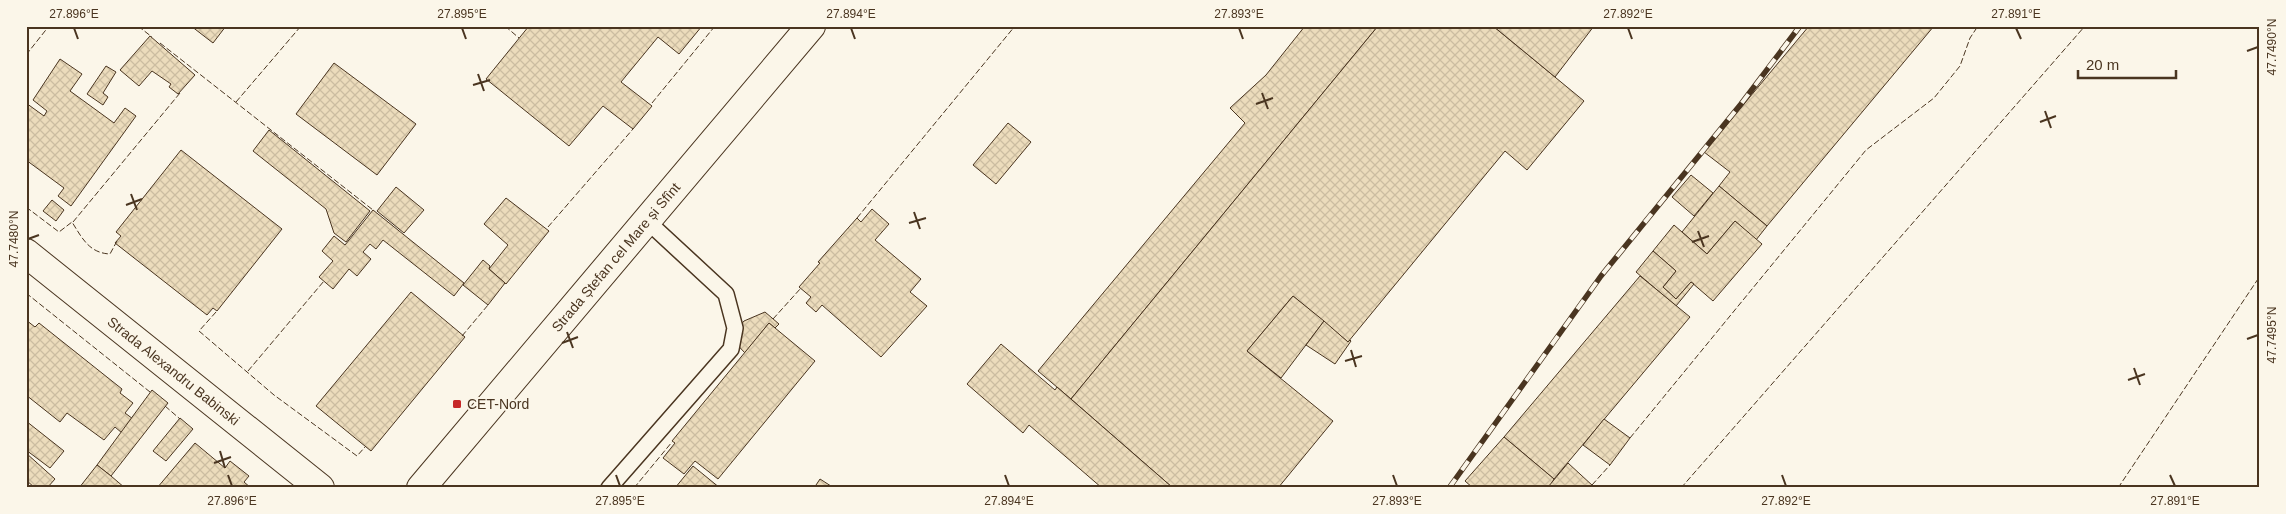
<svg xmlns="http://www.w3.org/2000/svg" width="2286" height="514" font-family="Arial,sans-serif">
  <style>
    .building { fill: url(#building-cross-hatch); stroke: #4a3520 }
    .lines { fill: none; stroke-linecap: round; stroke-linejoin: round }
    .lane-casing { stroke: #4a3520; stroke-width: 18 }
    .secondary-casing { stroke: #4a3520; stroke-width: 30 }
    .primary-casing { stroke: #4a3520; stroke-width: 30 }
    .lane { stroke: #fbf6e9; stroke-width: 15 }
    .secondary { stroke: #fbf6e9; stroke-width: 28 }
    .primary { stroke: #fbf6e9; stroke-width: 28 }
    .rail-casing { stroke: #4a3520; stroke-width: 5.5 }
    .rail { stroke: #fbf6e9; stroke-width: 4; stroke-dasharray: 11; stroke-linecap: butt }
    .fence { stroke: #4a3520; stroke-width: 1; stroke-dasharray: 6 2.5; stroke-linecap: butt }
    .ticks { fill: none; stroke: #4a3520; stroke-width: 2 }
    .poi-dot { fill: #c62828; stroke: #fbf6e9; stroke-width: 2 }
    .labels { text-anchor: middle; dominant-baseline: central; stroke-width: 4; stroke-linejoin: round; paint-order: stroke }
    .street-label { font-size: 14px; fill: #4a3520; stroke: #fbf6e9 }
    .poi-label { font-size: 14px; fill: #4a3520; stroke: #fbf6e9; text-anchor: start }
    .neatline { fill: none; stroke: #4a3520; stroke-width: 2 }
    .ticks-label { font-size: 12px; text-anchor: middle; fill: #4a3520 }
  </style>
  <defs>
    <pattern id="building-cross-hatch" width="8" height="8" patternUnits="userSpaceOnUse" patternTransform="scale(1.25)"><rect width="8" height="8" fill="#ecdcbc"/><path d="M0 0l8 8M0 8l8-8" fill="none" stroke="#ccbda1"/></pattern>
  </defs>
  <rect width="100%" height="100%" fill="#fbf6e9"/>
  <g class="building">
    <polygon points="191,26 226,26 213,43"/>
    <polygon points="529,26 702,26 679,54 658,37 621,82 652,106 633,129 603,106 569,146 486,79"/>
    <polygon points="1305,26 1378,26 1071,399 1038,371 1245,123 1230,108 1266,75"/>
    <polygon points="1378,26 1493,26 1584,101 1527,170 1505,151 1348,342 1293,296 1247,351 1333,421 1278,488 1173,488 1071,399"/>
    <polygon points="1493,26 1594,26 1555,77"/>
    <polygon points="1809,26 1934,26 1767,226 1719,186 1730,172 1704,152"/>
    <polygon points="150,36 195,75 178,94 169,87 171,84 152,71 139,86 120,70"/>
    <polygon points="60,59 82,74 70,91 114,123 125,108 136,116 71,206 58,196 64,188 26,160 26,103 44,116 47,111 33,100"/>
    <polygon points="334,63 416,124 377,175 296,114"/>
    <polygon points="106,66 116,72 103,93 108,97 103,105 87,94"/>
    <polygon points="1008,123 1031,142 996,184 973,165"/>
    <polygon points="269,130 370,211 346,242 334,233 326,209 253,151"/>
    <polygon points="181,150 282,229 217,311 213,308 207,315 115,243 121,236 116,232"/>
    <polygon points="1691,175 1713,193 1694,216 1672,197"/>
    <polygon points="1719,186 1767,226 1756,240 1735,221 1707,254 1682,232"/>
    <polygon points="396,187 424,210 404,233 377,211"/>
    <polygon points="506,198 549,231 506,284 489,269 508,245 484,224"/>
    <polygon points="52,200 64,210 56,221 43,211"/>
    <polygon points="872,209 889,224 875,240 921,279 910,292 927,306 881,357 822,305 816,312 806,303 811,297 799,287 820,263 818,262 857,218 861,222"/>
    <polygon points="373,210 464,283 454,296 383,240 376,249 370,244 363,252 371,259 357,276 349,269 333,289 319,277 333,261 322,251 334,236 345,245"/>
    <polygon points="1735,221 1762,244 1713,301 1691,282 1676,299 1663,287 1676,271 1653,251 1674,225 1707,254"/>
    <polygon points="1653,251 1676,271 1663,287 1676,299 1691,282 1694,284 1676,306 1636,272"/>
    <polygon points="483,260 490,266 489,269 505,283 488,305 463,285"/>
    <polygon points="1640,276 1690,317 1554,479 1504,437"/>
    <polygon points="411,292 465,337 371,451 316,406"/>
    <polygon points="1293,296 1324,321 1281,378 1247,351"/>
    <polygon points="765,312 779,324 775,328 769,323 745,353 730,337 744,321"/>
    <polygon points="26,320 35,327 39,323 122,389 120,393 133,403 125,413 133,419 122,433 115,427 104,440 67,413 60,422 26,395"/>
    <polygon points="1324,321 1348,342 1350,340 1351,341 1335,364 1306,345"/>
    <polygon points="769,323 815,361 718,479 695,461 684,474 663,458 675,443 672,441"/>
    <polygon points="1001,344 1055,390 1057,387 1173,488 1102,488 1029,425 1023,433 967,384"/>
    <polygon points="152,390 168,403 111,476 97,465"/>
    <polygon points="180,418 193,429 166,461 153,451"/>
    <polygon points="1604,419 1630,438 1610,465 1583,445"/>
    <polygon points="26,421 64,451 50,468 26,450"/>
    <polygon points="1504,437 1554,479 1549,488 1473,488 1465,481"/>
    <polygon points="195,443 225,468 230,461 249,476 244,482 251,488 157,488"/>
    <polygon points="26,453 55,479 47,488 35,488 26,480"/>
    <polygon points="1568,463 1593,486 1591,488 1548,487"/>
    <polygon points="97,465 111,476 125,488 79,488"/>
    <polygon points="693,466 720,488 675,488"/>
    <polygon points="820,479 834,488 814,488"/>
  </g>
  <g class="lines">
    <defs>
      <polyline id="lane" points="609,488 731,349 735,328 726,294 646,220"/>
      <g id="secondary">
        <path id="s1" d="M 26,253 L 320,488"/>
      </g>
      <g id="primary">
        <path id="s2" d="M 421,488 L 811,26"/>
      </g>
    </defs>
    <use href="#lane" class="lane-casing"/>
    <use href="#secondary" class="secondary-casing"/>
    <use href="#primary" class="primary-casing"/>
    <use href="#lane" class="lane"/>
    <use href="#secondary" class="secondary"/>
    <use href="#primary" class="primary"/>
    <defs>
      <polyline id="rail" points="1449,488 1601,276 1741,104 1800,26"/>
    </defs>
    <use href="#rail" class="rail-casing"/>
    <use href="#rail" class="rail"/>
    <g class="fence">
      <polyline points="138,26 152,37"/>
      <polyline points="505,26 519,38"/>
      <polyline points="160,43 373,210"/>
      <polyline points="26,55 49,26"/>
      <polyline points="236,102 301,26"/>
      <polyline points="652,103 715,26"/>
      <path d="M 26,207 L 59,232 L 72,222 C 82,238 89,253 110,254 L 117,241"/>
      <polyline points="857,218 1015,26"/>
      <polyline points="73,222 180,93"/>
      <polyline points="548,227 633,129"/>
      <polyline points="26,293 150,392"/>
      <polyline points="216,312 199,331 274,395 357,456 365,447"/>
      <polyline points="773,319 801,288"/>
      <polyline points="462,336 488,305"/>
      <polyline points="248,371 324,281"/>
      <polyline points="165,406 180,419"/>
      <polyline points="1630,438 1866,150 1934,98 1960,66 1970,38 1978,26"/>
      <polyline points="1592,485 1610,465"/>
      <polyline points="634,488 672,442"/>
      <polyline points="1681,488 2085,26"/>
      <polyline points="2118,488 2260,276"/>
    </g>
  </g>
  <path class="ticks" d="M 74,28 L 78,39M 462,28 L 466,39M 851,28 L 855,39M 1239,28 L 1243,39M 1628,28 L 1632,39M 2016,28 L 2021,39M 2247,51 L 2258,47M 478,74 L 484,91M 473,85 L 490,80M 1262,93 L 1268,109M 1256,104 L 1273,98M 2045,111 L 2051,128M 2040,122 L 2056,116M 131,194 L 137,210M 126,205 L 142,199M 914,212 L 920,229M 909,223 L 926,218M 1698,231 L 1704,247M 28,239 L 39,235M 1692,242 L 1709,236M 567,332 L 573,348M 2247,339 L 2258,335M 562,343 L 578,337M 1351,350 L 1356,367M 1345,361 L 1362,356M 2134,368 L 2140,385M 2128,380 L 2145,374M 220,451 L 225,468M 214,463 L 231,457M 228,475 L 232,486M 616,475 L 620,486M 1005,475 L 1009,486M 1393,475 L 1397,486M 1782,475 L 1786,486M 2170,475 L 2175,486"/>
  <rect class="poi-dot" x="452" y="399" width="10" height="10" rx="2.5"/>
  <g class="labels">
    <g class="street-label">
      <text stroke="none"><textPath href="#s2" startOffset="302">Strada Ștefan cel Mare și Sfînt</textPath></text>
      <text stroke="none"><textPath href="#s1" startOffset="189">Strada Alexandru Babinski</textPath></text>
    </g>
    <g class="poi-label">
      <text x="467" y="404">CET-Nord</text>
    </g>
  </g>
  <rect width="2286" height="514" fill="none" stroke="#fbf6e9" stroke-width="55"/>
  <path d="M2078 70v8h98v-8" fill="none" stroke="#4a3520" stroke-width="2.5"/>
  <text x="2086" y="70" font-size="15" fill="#4a3520" stroke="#fbf6e9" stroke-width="4" paint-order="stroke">20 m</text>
  <rect x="28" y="28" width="2230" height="458" class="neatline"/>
  <g class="ticks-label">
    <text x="74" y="18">27.896°E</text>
    <text x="462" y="18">27.895°E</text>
    <text x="851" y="18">27.894°E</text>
    <text x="1239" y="18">27.893°E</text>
    <text x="1628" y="18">27.892°E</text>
    <text x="2016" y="18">27.891°E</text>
    <text transform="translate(2272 47) rotate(-90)" y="4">47.7490°N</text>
    <text transform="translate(14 239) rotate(-90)" y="4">47.7480°N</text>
    <text transform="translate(2272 335) rotate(-90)" y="4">47.7495°N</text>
    <text x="232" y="505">27.896°E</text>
    <text x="620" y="505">27.895°E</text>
    <text x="1009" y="505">27.894°E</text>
    <text x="1397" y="505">27.893°E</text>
    <text x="1786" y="505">27.892°E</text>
    <text x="2175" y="505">27.891°E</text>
  </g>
</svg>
